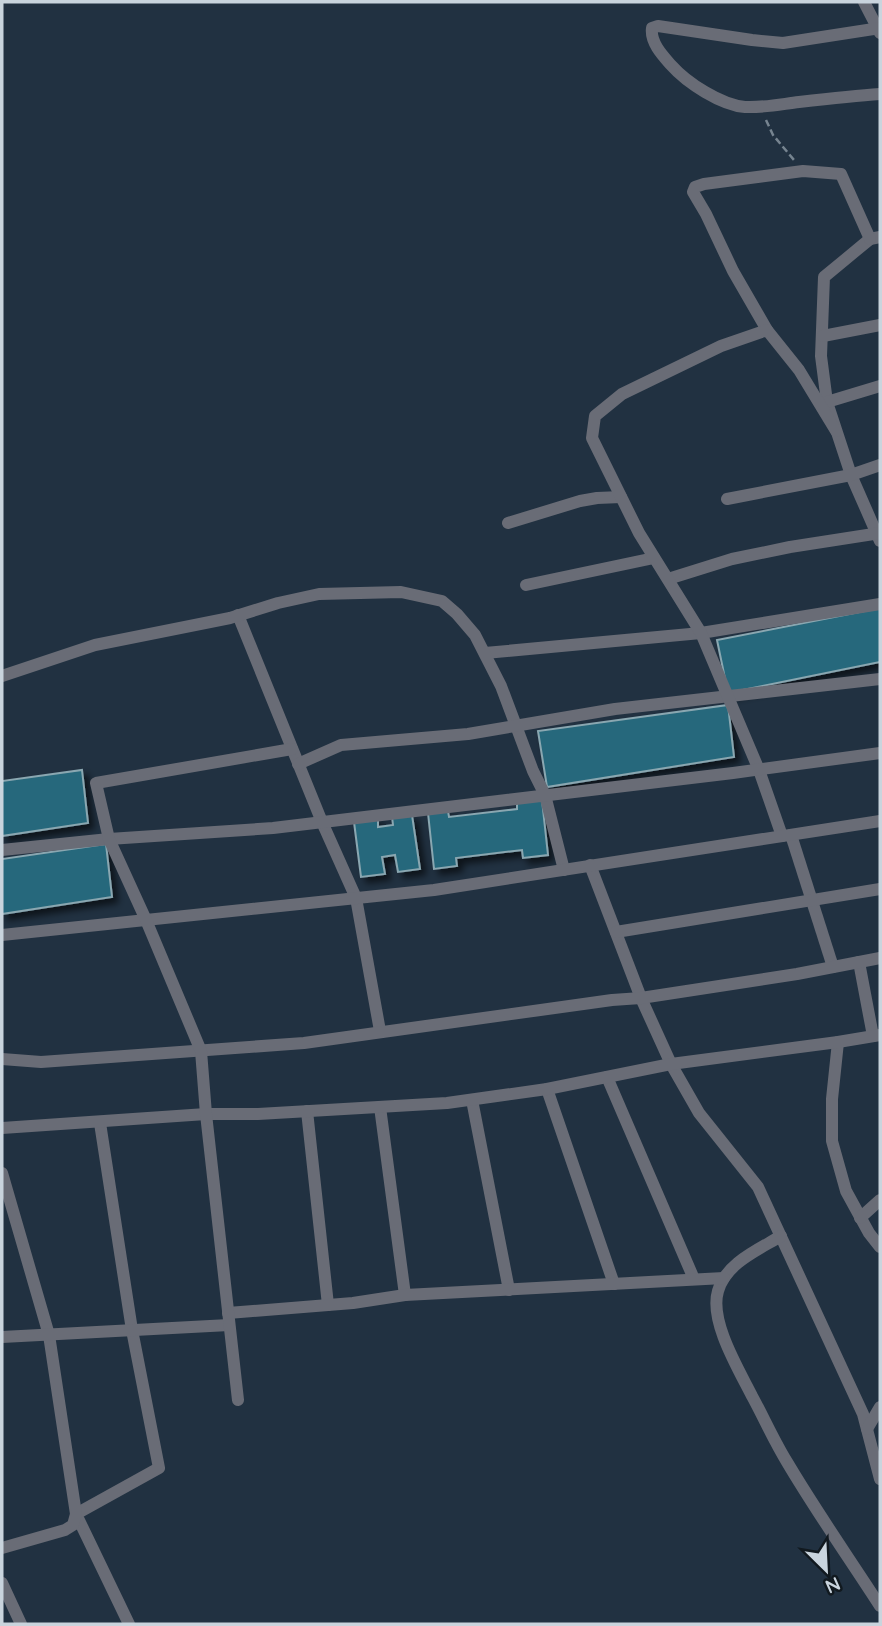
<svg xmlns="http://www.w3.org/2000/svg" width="882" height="1626" font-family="Quicksand,sans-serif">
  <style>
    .building { fill: #27687b; stroke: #8aa7b1; stroke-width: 2; filter: url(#shadow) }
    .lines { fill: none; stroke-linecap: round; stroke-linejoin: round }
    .path { stroke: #768490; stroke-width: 2.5; stroke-dasharray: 7 3.5; stroke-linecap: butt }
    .minor { stroke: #696c76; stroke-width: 12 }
  </style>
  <defs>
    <filter id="shadow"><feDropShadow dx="5.5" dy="5.5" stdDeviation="3.5" flood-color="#0009"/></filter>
  </defs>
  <rect width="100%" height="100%" fill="#213141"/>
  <g class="building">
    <polygon points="880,608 880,662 728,693 717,640"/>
    <polygon points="728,705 734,757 547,787 538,731"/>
    <polygon points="82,770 88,823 2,836 2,781"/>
    <polygon points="542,800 548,855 523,858 522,850 456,858 457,866 434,869 428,813 448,811 449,817 517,809 517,803"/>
    <polygon points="412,815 420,869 398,872 395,855 382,857 385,874 361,877 354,822 378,819 378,827 393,825 392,817"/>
    <polygon points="106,844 112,897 2,914 2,859"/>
  </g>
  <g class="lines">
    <polyline class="path" points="766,120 773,135 794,160"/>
    <g class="minor">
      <polyline points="864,2 880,33"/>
      <path d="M 880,28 L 783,43 L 752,40 L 658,26 L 652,28 C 650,42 662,55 671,65 C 687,83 721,105 745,107 C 763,108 782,104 799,102 C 826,99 853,96 880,94"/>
      <polyline points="880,237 870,239 824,277 821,356 827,402 851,475 880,541"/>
      <polyline points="767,330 733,271 706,214 693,192 695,187 704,184 803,171 841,174 870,239"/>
      <polyline points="823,336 880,325"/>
      <polyline points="827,402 880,386"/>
      <polyline points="727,499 851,475 880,465"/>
      <polyline points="508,523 580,501 597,498 621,497"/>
      <polyline points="668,579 732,559 790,547 880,533"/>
      <polyline points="526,585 654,558"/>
      <polyline points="238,615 322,822 356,898 380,1031"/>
      <polyline points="485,653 701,633 880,604"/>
      <polyline points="2,676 95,645 230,618 278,603 319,594 401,592 442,601 457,614 475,635 501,686 533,771 545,795 564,870"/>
      <polyline points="298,764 341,745 468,734 615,709 880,679"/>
      <polyline points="791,835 833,967"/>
      <polyline points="782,836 759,770 701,633 639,533 592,438 595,416 622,394 721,346 767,330 799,370 836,431"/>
      <polyline points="2,850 109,839 273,828 733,773 880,753"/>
      <polyline points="590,865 641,998 671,1064 699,1113 758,1187 863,1414 880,1479"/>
      <polyline points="616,932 880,889"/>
      <polyline points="2,935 434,890 880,821"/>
      <polyline points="859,962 873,1036"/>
      <polyline points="838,1042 832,1099 832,1141 846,1191 869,1233 880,1247"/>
      <polyline points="2,1059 41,1062 304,1043 612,1000 641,998 797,974 880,958"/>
      <polyline points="607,1077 694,1279"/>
      <polyline points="547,1089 614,1284"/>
      <polyline points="472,1100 509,1290"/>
      <polyline points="380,1107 405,1295"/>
      <polyline points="307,1111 328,1305"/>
      <polyline points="100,1123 132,1330 159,1468 76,1514 129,1624"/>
      <polyline points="2,1128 206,1114 258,1114 447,1103 547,1089 671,1064 838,1042 880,1035"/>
      <polyline points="2,1173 49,1335 76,1514 73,1525 65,1530 2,1548"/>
      <polyline points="860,1218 880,1200"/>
      <path d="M 781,1236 C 758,1250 726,1263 718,1291 C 709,1321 739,1370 752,1396 C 764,1418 774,1441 787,1462 C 816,1511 849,1558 880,1606"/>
      <polyline points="228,1313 353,1303 405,1295 724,1278"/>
      <polyline points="2,1337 229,1325"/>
      <polyline points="238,1400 206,1114 201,1051 146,920 109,839 96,783 292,749"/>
      <polyline points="867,1429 880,1407"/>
      <polyline points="2,1583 21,1624"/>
    </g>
  </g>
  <rect width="882" height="1626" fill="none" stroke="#c9d4dd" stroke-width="7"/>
  <g transform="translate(826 1570) rotate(156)" stroke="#11191f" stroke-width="5" paint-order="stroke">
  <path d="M0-5L12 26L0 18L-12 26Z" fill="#c9d4dd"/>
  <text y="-10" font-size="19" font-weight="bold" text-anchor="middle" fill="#c9d4dd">N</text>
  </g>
</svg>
